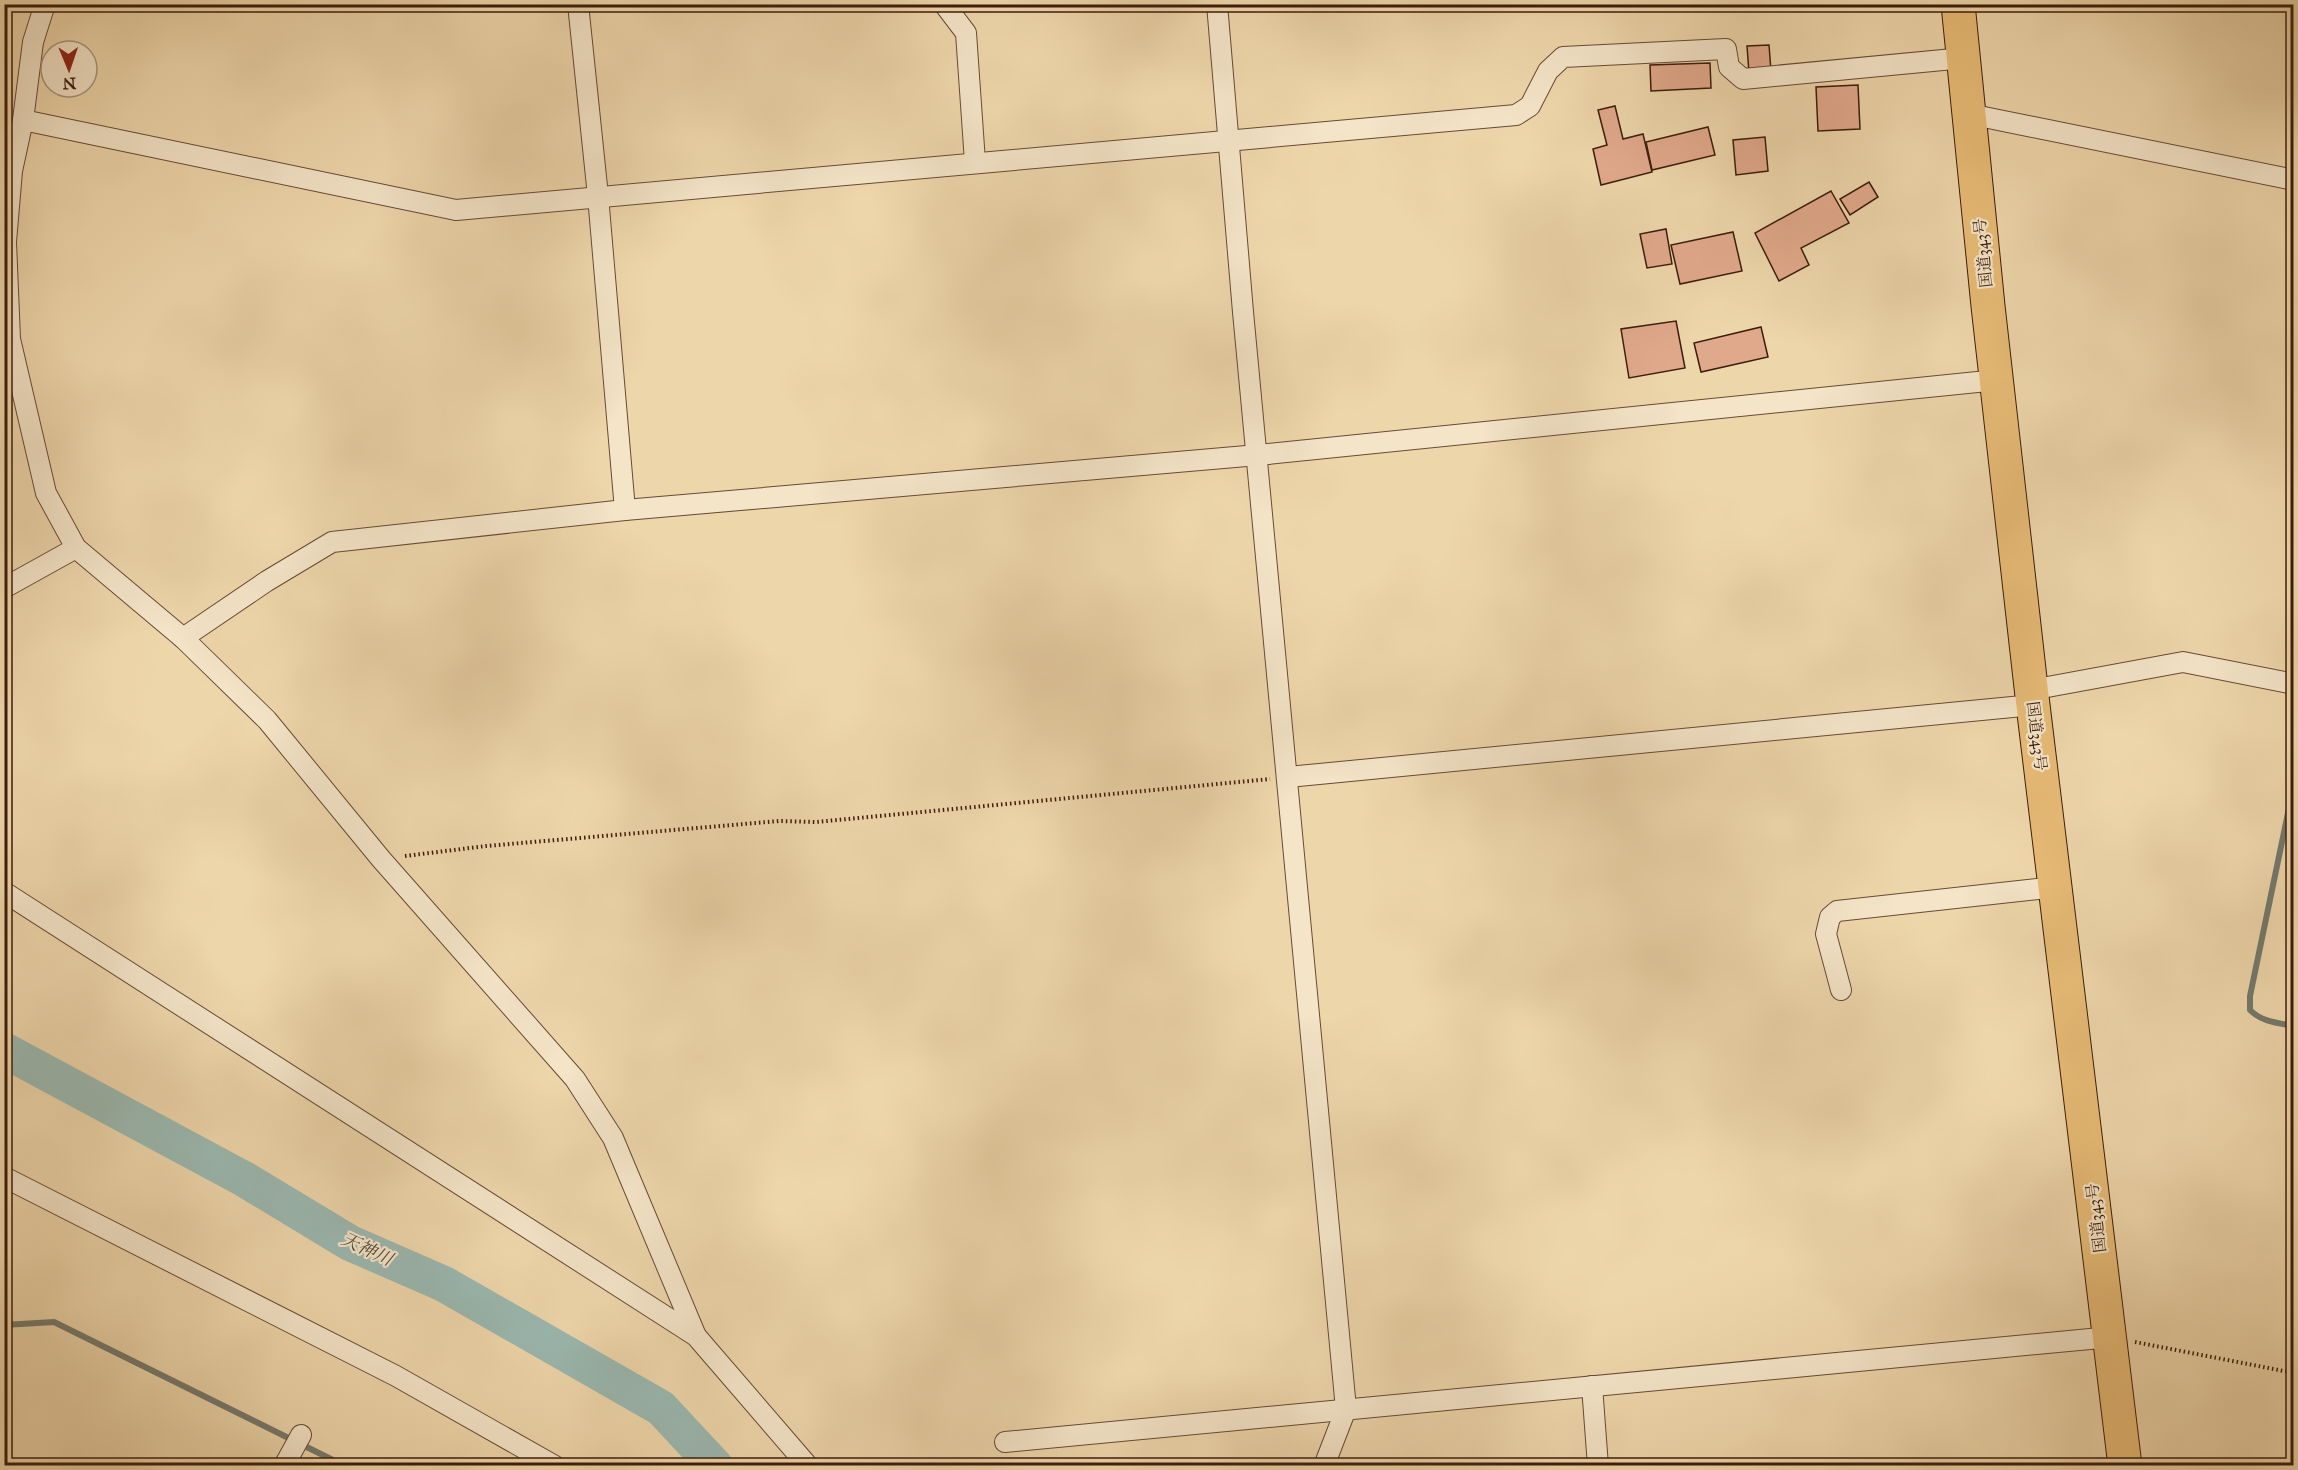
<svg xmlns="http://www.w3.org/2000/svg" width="2298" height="1470" font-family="'IM FELL Great Primer','Noto Serif JP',serif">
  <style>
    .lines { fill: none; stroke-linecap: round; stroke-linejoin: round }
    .stream { stroke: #757a6e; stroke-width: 6 }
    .river { stroke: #9bb8b0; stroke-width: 36 }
    .building { fill: #e1a98c; stroke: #3c1c0c; stroke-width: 1.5 }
    .minor-casing { stroke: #684a34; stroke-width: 22 }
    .trunk-casing { stroke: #3c1c0c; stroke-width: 35 }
    .path { stroke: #3c1c0c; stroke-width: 4; stroke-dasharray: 1.5 3; stroke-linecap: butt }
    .minor { stroke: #f4e4c8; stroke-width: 20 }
    .trunk { stroke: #e7bb76; stroke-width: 33 }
    .labels { text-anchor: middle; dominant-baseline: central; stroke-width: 4.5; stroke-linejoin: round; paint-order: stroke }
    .street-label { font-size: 16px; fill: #3c1c0c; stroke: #f4e4c8 }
    .water-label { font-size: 18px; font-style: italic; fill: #584b3d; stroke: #f4e4c8 }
  </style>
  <rect width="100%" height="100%" fill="#eed6ab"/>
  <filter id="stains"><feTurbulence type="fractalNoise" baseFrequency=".00333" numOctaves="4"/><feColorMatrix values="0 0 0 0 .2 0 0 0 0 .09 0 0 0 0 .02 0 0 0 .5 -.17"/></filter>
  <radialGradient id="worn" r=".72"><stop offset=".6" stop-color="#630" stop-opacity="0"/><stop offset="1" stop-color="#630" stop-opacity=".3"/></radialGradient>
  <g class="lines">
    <g class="stream">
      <path d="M 2294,784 L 2250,996 L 2250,1010 C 2262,1022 2278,1023 2294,1026"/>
      <polyline points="4,1325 54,1322 345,1466"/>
    </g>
    <polyline class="river" points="4,1050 244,1179 350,1243 444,1284 661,1408 715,1466"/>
  </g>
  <g class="building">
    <polygon points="1769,45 1771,71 1749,73 1747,46"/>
    <polygon points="1710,63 1711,88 1651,91 1650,65"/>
    <polygon points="1858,85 1860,129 1818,131 1816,87"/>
    <polygon points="1615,106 1623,139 1643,134 1652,172 1601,185 1593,149 1607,145 1598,110"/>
    <polygon points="1708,127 1715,155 1652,170 1646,142"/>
    <polygon points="1765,137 1768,171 1736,175 1733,140"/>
    <polygon points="1869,182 1878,197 1850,215 1840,199"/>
    <polygon points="1831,191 1849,223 1801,248 1809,265 1779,281 1755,233"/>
    <polygon points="1666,229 1672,264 1647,268 1640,234"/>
    <polygon points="1733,232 1742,271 1680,284 1671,245"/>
    <polygon points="1676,321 1685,368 1629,378 1621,329"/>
    <polygon points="1761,327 1768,357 1701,372 1694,343"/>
  </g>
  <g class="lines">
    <defs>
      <g id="minor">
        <polyline points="45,4 33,42 23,120 12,171 6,242 10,339 46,493 76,548 183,638 267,720 381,859 575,1079 613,1138 696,1336"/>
        <polyline points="578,4 598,196 625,510"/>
        <polyline points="944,4 966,33 975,162"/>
        <polyline points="1217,4 1243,312 1346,1409 1324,1466"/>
        <polyline points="1969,114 2294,180"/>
        <polyline points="23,120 456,210 1516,115 1530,106 1548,71 1563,57 1726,49 1729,67 1743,79 1964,58"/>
        <polyline points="4,588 76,548"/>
        <polyline points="183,638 267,581 332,542 625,510 1258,455 1997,380"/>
        <polyline points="2031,690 2183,662 2294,684"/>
        <polyline points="1288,777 2033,705"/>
        <polyline points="4,892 696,1336 808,1466"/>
        <polyline points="1841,990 1826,934 1830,917 1837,911 2056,887"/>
        <polyline points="4,1177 396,1376 555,1466"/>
        <polyline points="1592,1386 1598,1466"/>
        <polyline points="1005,1442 2111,1337"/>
        <polyline points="284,1466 301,1435"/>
      </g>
      <polyline id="trunk" points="1958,4 1988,306 2033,705 2125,1466"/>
    </defs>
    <use href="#minor" class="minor-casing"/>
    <use href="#trunk" class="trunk-casing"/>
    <g class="path">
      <polyline points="405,856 486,846 779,821 816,822 1270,779"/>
      <polyline points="2135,1342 2294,1373"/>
    </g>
    <use href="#minor" class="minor"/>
    <use href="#trunk" class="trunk"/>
  </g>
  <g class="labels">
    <g class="street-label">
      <text transform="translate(1983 253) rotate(-96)">国道343号</text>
      <text transform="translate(2037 736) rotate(83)">国道343号</text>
      <text transform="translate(2096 1218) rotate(-97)">国道343号</text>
    </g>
    <g class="water-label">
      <text transform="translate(367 1249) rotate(25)">天神川</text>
    </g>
  </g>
  <rect width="2298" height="1470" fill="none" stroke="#eed6ab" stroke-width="24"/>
  <rect x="6" y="6" width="2286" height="1458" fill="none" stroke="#3c1c0c" stroke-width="3"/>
  <rect x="12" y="12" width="2274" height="1446" fill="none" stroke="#3c1c0c" stroke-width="1.5"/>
  <g transform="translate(69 69) rotate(178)"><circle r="28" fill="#f4e4c8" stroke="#aa947d" stroke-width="1.5"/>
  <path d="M0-4.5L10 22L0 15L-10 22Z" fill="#8f2418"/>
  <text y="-9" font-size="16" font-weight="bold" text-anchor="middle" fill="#3c1c0c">N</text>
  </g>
  <rect width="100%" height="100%" filter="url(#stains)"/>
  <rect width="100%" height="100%" fill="url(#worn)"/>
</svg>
